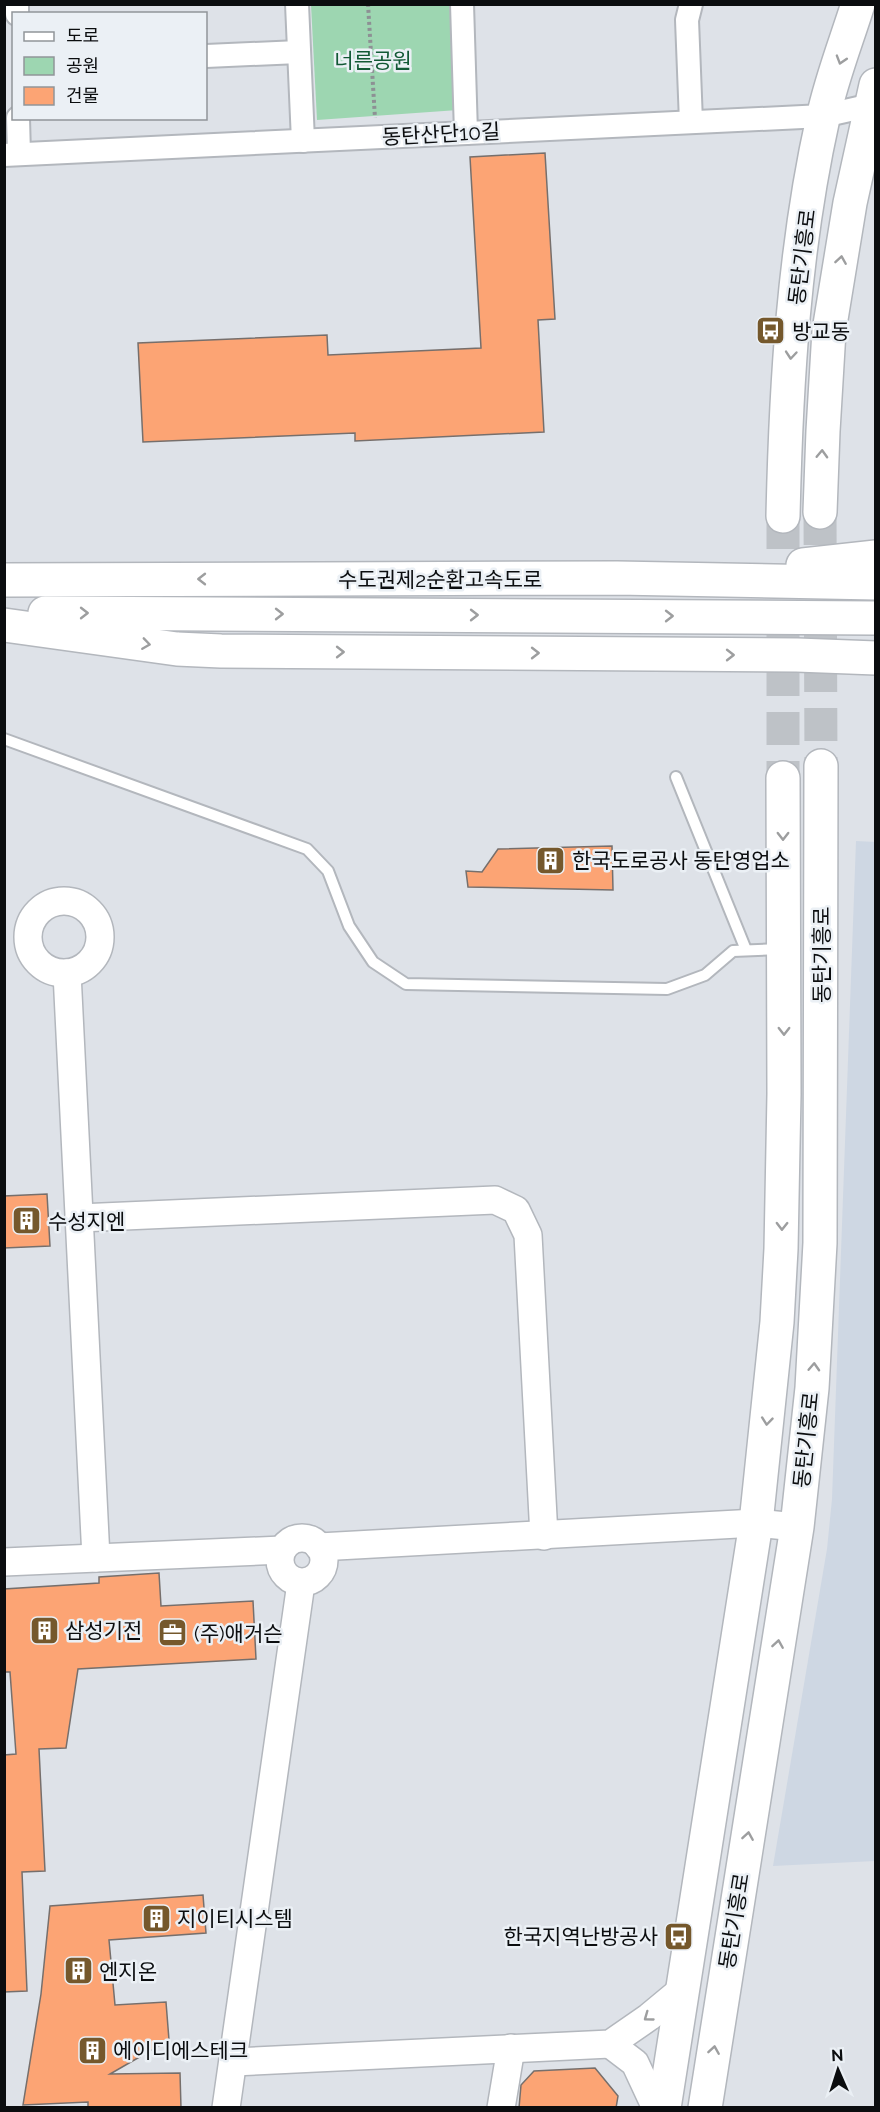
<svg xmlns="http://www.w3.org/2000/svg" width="880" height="2112" font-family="Raleway,'Noto Sans KR',sans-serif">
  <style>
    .built { fill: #ced7e3 }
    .green { fill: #9dd6b1 }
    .building { fill: #fca474; stroke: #766f6c; stroke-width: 1.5 }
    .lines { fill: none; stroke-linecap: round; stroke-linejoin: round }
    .primary-tunnel { stroke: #bec2c7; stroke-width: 33; stroke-dasharray: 33 16; stroke-linecap: butt }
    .service-casing { stroke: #b3b7bd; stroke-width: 14 }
    .minor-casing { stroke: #b3b7bd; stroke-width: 26 }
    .tertiary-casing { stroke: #b3b7bd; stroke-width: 30 }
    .primary-casing { stroke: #b3b7bd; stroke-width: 36 }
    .motorway-casing { stroke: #b3b7bd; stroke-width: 36 }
    .path { stroke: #8d9094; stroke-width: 4; stroke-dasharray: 3 3; stroke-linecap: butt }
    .service { stroke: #fff; stroke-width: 10 }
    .minor { stroke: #fff; stroke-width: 22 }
    .tertiary { stroke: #fff; stroke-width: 27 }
    .primary { stroke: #fff; stroke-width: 33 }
    .motorway { stroke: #fff; stroke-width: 33 }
    .oneway { stroke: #9d9e9f }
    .labels { text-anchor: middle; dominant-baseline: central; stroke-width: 5; stroke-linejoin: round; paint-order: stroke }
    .park-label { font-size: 21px; fill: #125935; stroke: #ebf0f5 }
    .street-label { font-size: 21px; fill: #0b0d0f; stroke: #ebf0f5 }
    .poi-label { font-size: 21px; fill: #0b0d0f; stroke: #ebf0f5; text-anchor: start }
  </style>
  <rect width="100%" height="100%" fill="#dee2e8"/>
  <polygon class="built" points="856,841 876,842 875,1861 773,1866 827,1549 832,1499"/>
  <polygon class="green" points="311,5 453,5 458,110 317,120"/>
  <g class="building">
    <polygon points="545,153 555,319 538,320 544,432 355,441 355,433 143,442 138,343 327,335 328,355 481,348 470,157"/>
    <polygon points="612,846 613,890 468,887 466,871 482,872 498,849"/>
    <polygon points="47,1194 50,1246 4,1248 4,1196"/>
    <polygon points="159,1573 161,1606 253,1601 256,1659 78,1669 66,1748 39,1749 45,1871 22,1872 27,1991 4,1992 4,1755 16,1754 10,1672 4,1672 4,1589 99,1583 99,1577"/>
    <polygon points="203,1895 206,1933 109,1940 115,2005 166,2002 169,2040 110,2074 180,2073 181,2108 88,2108 88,2102 23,2105 41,1994 50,1906"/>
    <polygon points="595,2068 618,2096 616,2108 519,2108 521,2085 534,2071"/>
  </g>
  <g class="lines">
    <g class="primary-tunnel">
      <polyline points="820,512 821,766"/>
      <polyline points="783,516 783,778"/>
    </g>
    <defs>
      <g id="service">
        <polyline points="4,739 307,849 328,871 349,926 373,962 406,984 667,989 705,975 733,951 780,949"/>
        <polyline points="676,777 746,950"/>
      </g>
      <g id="minor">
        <polyline points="17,4 17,14"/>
        <polyline points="297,4 303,141"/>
        <polyline points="462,4 466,133"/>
        <polyline points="691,4 687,20 691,122"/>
        <polyline points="206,56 299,52"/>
        <polyline points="18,118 19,154"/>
        <polyline points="4,155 823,116 876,104"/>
      </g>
      <g id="tertiary">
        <circle cx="64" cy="937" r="36"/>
        <polyline points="67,973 96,1558"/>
        <polyline points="79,1218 495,1200 516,1210 528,1235 544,1536"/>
        <circle cx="302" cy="1560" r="22"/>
        <polyline points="319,1547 756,1523 797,1527"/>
        <polyline points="4,1562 282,1550"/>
        <polyline points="610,2044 635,2063 656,2108"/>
        <polyline points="233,2062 610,2044 649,2017 684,1988"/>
        <polyline points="226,2108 301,1583"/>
        <polyline points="501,2108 511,2048"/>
      </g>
      <g id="primary">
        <polyline points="820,512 823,431 829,331 850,203 876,85"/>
        <path d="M 783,516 C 786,383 794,248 823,118 C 831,80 846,42 858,4"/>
        <polyline points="664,2108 756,1523 777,1322 781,1249 784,1094 783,778"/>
        <polyline points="705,2108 797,1527 812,1388 820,1243 821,766"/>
      </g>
      <g id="motorway">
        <polyline points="803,565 876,557"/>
        <polyline points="4,580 617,578 876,583"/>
        <polyline points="45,613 876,618"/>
        <polyline points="4,625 177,649 221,651 797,655 876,658"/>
      </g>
    </defs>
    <use href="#service" class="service-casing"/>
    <use href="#minor" class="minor-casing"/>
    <use href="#tertiary" class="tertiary-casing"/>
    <use href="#primary" class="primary-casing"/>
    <use href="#motorway" class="motorway-casing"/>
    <polyline class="path" points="368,4 375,118"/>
    <use href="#service" class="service"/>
    <use href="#minor" class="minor"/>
    <use href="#tertiary" class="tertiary"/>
    <use href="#primary" class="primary"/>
    <use href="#motorway" class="motorway"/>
  </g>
  <defs><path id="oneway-chevron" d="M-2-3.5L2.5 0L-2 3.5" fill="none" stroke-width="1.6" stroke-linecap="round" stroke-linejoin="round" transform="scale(1.5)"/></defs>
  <g class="oneway">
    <use href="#oneway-chevron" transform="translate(841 60) rotate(107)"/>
    <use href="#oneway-chevron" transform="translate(841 260) rotate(-81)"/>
    <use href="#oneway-chevron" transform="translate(791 355) rotate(95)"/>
    <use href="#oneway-chevron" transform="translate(822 454) rotate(-88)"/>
    <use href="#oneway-chevron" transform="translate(202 579) rotate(180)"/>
    <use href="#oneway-chevron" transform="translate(84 613)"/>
    <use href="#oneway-chevron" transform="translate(279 614)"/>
    <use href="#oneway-chevron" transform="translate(474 615)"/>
    <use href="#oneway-chevron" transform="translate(669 616)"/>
    <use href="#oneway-chevron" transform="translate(146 644) rotate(8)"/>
    <use href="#oneway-chevron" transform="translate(340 652)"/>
    <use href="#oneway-chevron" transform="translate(535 653)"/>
    <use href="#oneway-chevron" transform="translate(730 655)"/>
    <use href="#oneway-chevron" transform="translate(783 836) rotate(90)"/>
    <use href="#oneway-chevron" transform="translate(784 1031) rotate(90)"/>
    <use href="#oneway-chevron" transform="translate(782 1226) rotate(91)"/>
    <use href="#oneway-chevron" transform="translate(814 1367) rotate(-87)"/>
    <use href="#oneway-chevron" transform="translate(767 1421) rotate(96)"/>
    <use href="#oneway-chevron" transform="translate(778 1644) rotate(-81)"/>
    <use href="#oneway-chevron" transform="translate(748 1836) rotate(-81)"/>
    <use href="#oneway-chevron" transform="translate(648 2017) rotate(144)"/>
    <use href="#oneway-chevron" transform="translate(714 2050) rotate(-81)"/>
  </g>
  <defs>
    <symbol id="bus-square" viewBox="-11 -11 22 22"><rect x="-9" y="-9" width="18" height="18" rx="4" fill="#75582c" stroke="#ebf0f5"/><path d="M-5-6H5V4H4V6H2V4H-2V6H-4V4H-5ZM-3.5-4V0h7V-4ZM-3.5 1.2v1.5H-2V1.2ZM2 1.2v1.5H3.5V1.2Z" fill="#fff"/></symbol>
    <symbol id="building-square" viewBox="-11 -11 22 22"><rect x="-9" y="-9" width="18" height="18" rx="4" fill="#75582c" stroke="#ebf0f5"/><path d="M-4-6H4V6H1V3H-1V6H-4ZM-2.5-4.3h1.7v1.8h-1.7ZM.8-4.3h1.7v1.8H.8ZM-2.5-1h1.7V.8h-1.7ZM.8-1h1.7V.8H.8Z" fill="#fff"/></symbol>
    <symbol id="office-square" viewBox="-11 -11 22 22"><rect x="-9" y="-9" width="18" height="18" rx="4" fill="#75582c" stroke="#ebf0f5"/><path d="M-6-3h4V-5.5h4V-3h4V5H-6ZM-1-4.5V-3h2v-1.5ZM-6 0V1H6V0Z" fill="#fff"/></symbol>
  </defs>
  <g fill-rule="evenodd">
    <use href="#bus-square" x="754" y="314" width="33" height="33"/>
    <use href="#building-square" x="534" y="844" width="33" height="33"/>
    <use href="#building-square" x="10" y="1204" width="33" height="33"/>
    <use href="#building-square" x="28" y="1614" width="33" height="33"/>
    <use href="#office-square" x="156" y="1616" width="33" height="33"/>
    <use href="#building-square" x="140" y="1902" width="33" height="33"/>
    <use href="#bus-square" x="662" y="1920" width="33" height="33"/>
    <use href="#building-square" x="62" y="1954" width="33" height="33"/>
    <use href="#building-square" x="76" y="2034" width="33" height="33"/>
  </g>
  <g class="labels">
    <g class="park-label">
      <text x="373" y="60">너른공원</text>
    </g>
    <g class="street-label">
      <text transform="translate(441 134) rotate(-3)">동탄산단10길</text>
      <text transform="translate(802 257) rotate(-83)">동탄기흥로</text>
      <text x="440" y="579">수도권제2순환고속도로</text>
      <text transform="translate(821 955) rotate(-90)">동탄기흥로</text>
      <text transform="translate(806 1440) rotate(-84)">동탄기흥로</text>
      <text transform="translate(734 1921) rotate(-81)">동탄기흥로</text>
    </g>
    <g class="poi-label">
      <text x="792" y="331">방교동</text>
      <text x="572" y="860">한국도로공사 동탄영업소</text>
      <text x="48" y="1221">수성지엔</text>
      <text x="65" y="1630">삼성기전</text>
      <text x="194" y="1633">(주)애거슨</text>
      <text x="177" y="1918">지이티시스템</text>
      <text x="658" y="1936" text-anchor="end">한국지역난방공사</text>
      <text x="99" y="1971">엔지온</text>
      <text x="113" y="2050">에이디에스테크</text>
    </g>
  </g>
  <rect width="880" height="2112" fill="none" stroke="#0b0d0f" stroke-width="12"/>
  <rect x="12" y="12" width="195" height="108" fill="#ebf0f5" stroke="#919599" stroke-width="1.5"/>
  <rect x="24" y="32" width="30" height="9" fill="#ffffff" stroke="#919599" stroke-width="1.5"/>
  <text x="66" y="42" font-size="18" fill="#0b0d0f">도로</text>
  <rect x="24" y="57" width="30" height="18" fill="#9dd6b1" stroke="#919599" stroke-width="1.5"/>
  <text x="66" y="72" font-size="18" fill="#0b0d0f">공원</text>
  <rect x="24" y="87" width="30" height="18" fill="#fca474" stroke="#919599" stroke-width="1.5"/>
  <text x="66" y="102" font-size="18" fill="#0b0d0f">건물</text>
  <g transform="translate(838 2070) rotate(357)" stroke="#ebf0f5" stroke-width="4.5" paint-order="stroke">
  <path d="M0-4.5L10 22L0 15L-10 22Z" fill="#0b0d0f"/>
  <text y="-9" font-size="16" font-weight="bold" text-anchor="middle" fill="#0b0d0f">N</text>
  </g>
</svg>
